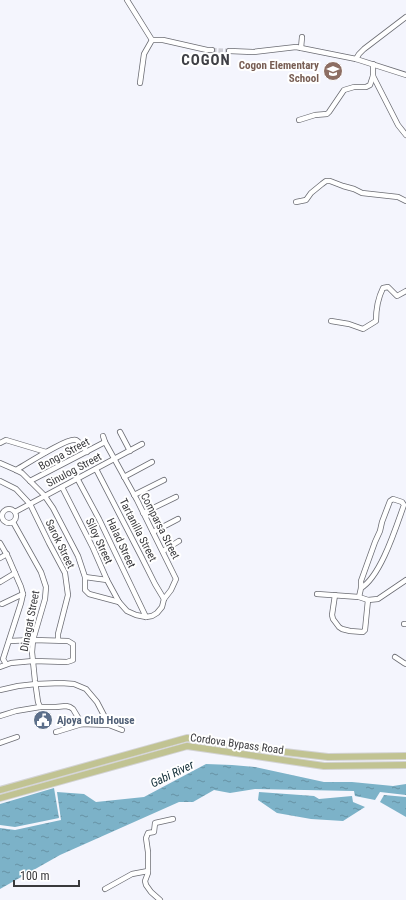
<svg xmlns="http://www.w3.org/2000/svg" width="406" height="900" font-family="'Roboto Condensed',sans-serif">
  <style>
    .water { fill: url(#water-ripples) }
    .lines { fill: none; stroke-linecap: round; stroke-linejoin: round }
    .minor-tunnel { stroke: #cfcfd6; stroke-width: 4.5; stroke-dasharray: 4.5 2; stroke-linecap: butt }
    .minor-casing { stroke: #6b6c73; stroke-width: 6 }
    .major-casing { stroke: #d3d3d4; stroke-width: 8 }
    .minor { stroke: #fff; stroke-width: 4.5 }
    .major { stroke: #c1c392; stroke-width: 6 }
    .labels { text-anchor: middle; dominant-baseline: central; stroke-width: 4; stroke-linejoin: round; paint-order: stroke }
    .education-label { font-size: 11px; font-weight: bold; fill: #785e54; stroke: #fff; text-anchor: end }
    .street-label { font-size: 11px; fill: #39393c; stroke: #fff }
    .service-label { font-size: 11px; font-weight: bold; fill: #4e5e75; stroke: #fff; text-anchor: start }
    .water-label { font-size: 12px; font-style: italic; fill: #122e38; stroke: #fff }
    .district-label { font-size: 15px; font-weight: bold; letter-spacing: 1px; fill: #3f4046; stroke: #fff }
  </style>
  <defs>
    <pattern id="water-ripples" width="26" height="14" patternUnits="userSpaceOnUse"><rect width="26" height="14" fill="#7cb2c8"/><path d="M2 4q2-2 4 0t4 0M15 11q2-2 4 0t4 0" fill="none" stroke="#6792a4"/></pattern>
  </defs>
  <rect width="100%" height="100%" fill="#f4f5fd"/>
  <g class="water">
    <polygon points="206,764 232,765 255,767 324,782 352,782 393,786 406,784 406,795 380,792 375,800 355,796 354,791 255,789 230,793 214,790 193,802 179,802 60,855 0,889 0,828 15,830 61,820 57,792 84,794 96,802 144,797"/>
    <polygon points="54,788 59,818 15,827 0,825 0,804"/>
    <polygon points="259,792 314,796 319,799 352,796 353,802 365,807 343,821 311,819 277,813 258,800"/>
    <polygon points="384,795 406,797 406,817 380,802"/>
  </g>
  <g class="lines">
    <polyline class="minor-tunnel" points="212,50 229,51"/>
    <defs>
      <g id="minor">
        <polyline points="127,0 152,40"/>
        <polyline points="152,40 163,40 207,50 212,50"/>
        <polyline points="301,48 302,37"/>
        <polyline points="229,51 253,52 296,47 356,59 406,75"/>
        <polyline points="356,59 359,54 364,49 406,17"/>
        <polyline points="373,64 373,76 398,125 406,135"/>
        <polyline points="140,83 144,54 152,40"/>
        <polyline points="299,120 315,115 327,114 329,112 344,90 354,87 366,87 370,85 373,76"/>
        <polyline points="296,202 306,200 311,193 322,184 326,181 330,181 343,186 354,189 362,193 398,197 406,201"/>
        <path d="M 331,321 L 349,324 L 363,329 L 376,321 C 376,310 378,298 383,288 L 388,287 L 397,296 L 406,291"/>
        <polyline points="120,432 130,451"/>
        <polyline points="0,443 6,440 46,452"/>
        <polyline points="0,463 16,470 22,473 44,495 53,508 78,556 85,577 85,590 89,594 119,602 127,611 136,615 146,617 152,616 157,613 162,607 164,599 171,590 176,579 137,500 105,442 103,436"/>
        <polyline points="96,469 141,556 155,584 164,599"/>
        <path d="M 16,470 C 25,465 68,437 76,440 C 80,442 84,448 87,452"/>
        <polyline points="124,477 152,462"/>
        <polyline points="77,478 99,519 146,617"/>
        <polyline points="0,481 16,489 30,504 49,543 65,573 68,595 58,634 58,640"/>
        <polyline points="30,481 105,442"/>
        <polyline points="62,487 93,548 107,580 119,602"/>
        <polyline points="134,495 164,480"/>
        <circle cx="9" cy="516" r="7"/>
        <polyline points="15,512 142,444"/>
        <polyline points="143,513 176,497"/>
        <polyline points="13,522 41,572 46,587 45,599 33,640 32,652 35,681 38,702 40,707"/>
        <polyline points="153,532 178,519"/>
        <polyline points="0,543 8,557 21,587 23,594 21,603 3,659 6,664"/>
        <polyline points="163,551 179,541"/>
        <polyline points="0,558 7,554"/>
        <polyline points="85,577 107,580"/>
        <polyline points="0,582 15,573"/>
        <polyline points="317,594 359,597 368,600 378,599 406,580"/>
        <polyline points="335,595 332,615 333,619 339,627 342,629 350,631 363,632 365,630 368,600"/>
        <path d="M 359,597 L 361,588 L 361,581 L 375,542 L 380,531 L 382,522 L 390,501 L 393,499 L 402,502 L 404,505 C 396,527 381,576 361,588"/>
        <polyline points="2,604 23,594"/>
        <polyline points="404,624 406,624"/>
        <polyline points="395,657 404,663 406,664"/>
        <polyline points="0,667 11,663 33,661 67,662 73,660 73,644 68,641 33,640 9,641"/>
        <polyline points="0,690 18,686 36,684 61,683 74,684 86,689 97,702 109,725 122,730"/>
        <polyline points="0,716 16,711 40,707 56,707 66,706 70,707 73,709 82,724"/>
        <polyline points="56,732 82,724 109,725"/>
        <polyline points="0,743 17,737"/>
        <polyline points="105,889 132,874 148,871"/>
        <polyline points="160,900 151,892 146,885 145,881 148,873 148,852 146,838 148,833 154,832 155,823 173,819"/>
      </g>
      <g id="major">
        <polyline points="0,790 187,738 259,749 328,757 406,756"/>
        <polyline points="0,798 187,746 324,766 406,765"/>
      </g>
    </defs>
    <use href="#minor" class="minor-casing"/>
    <use href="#major" class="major-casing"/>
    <use href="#minor" class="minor"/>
    <use href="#major" class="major"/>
  </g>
  <defs>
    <symbol id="school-disc" viewBox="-11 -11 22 22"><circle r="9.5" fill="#8d6e63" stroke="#fff"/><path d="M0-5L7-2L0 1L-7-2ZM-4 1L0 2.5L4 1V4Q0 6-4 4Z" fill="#fff"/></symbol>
    <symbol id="civic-disc" viewBox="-11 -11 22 22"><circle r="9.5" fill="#5c6f8a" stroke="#fff"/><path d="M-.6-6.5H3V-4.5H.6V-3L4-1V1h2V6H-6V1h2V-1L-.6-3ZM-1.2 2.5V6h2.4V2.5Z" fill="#fff"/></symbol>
  </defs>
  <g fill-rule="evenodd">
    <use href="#school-disc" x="322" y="60" width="22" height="22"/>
    <use href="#civic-disc" x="32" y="709" width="22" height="22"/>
  </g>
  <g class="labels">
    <g class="education-label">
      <text x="319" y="65">Cogon Elementary<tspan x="319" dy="13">School</tspan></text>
    </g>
    <g class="street-label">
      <text transform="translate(64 454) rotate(-28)">Bonga Street</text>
      <text transform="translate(74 470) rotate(-28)">Sinulog Street</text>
      <text transform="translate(160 526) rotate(63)">Comparsa Street</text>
      <text transform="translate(138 530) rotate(63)">Tartanilla Street</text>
      <text transform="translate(99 541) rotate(65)">Siloy Street</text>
      <text transform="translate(121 543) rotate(65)">Halad Street</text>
      <text transform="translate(60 544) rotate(64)">Sarok Street</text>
      <text transform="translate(30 621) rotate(-79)">Dinagat Street</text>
      <text transform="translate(237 744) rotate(8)">Cordova Bypass Road</text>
    </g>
    <g class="service-label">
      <text x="57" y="720">Ajoya Club House</text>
    </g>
    <g class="water-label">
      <text transform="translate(172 774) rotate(-26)">Gabi River</text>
    </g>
    <g class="district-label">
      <text x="206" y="60">COGON</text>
    </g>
  </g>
  <path d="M14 880v6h65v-6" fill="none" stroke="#39393c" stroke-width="2"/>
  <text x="20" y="880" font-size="12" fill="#39393c" stroke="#ffffff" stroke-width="3" paint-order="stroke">100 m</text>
</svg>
